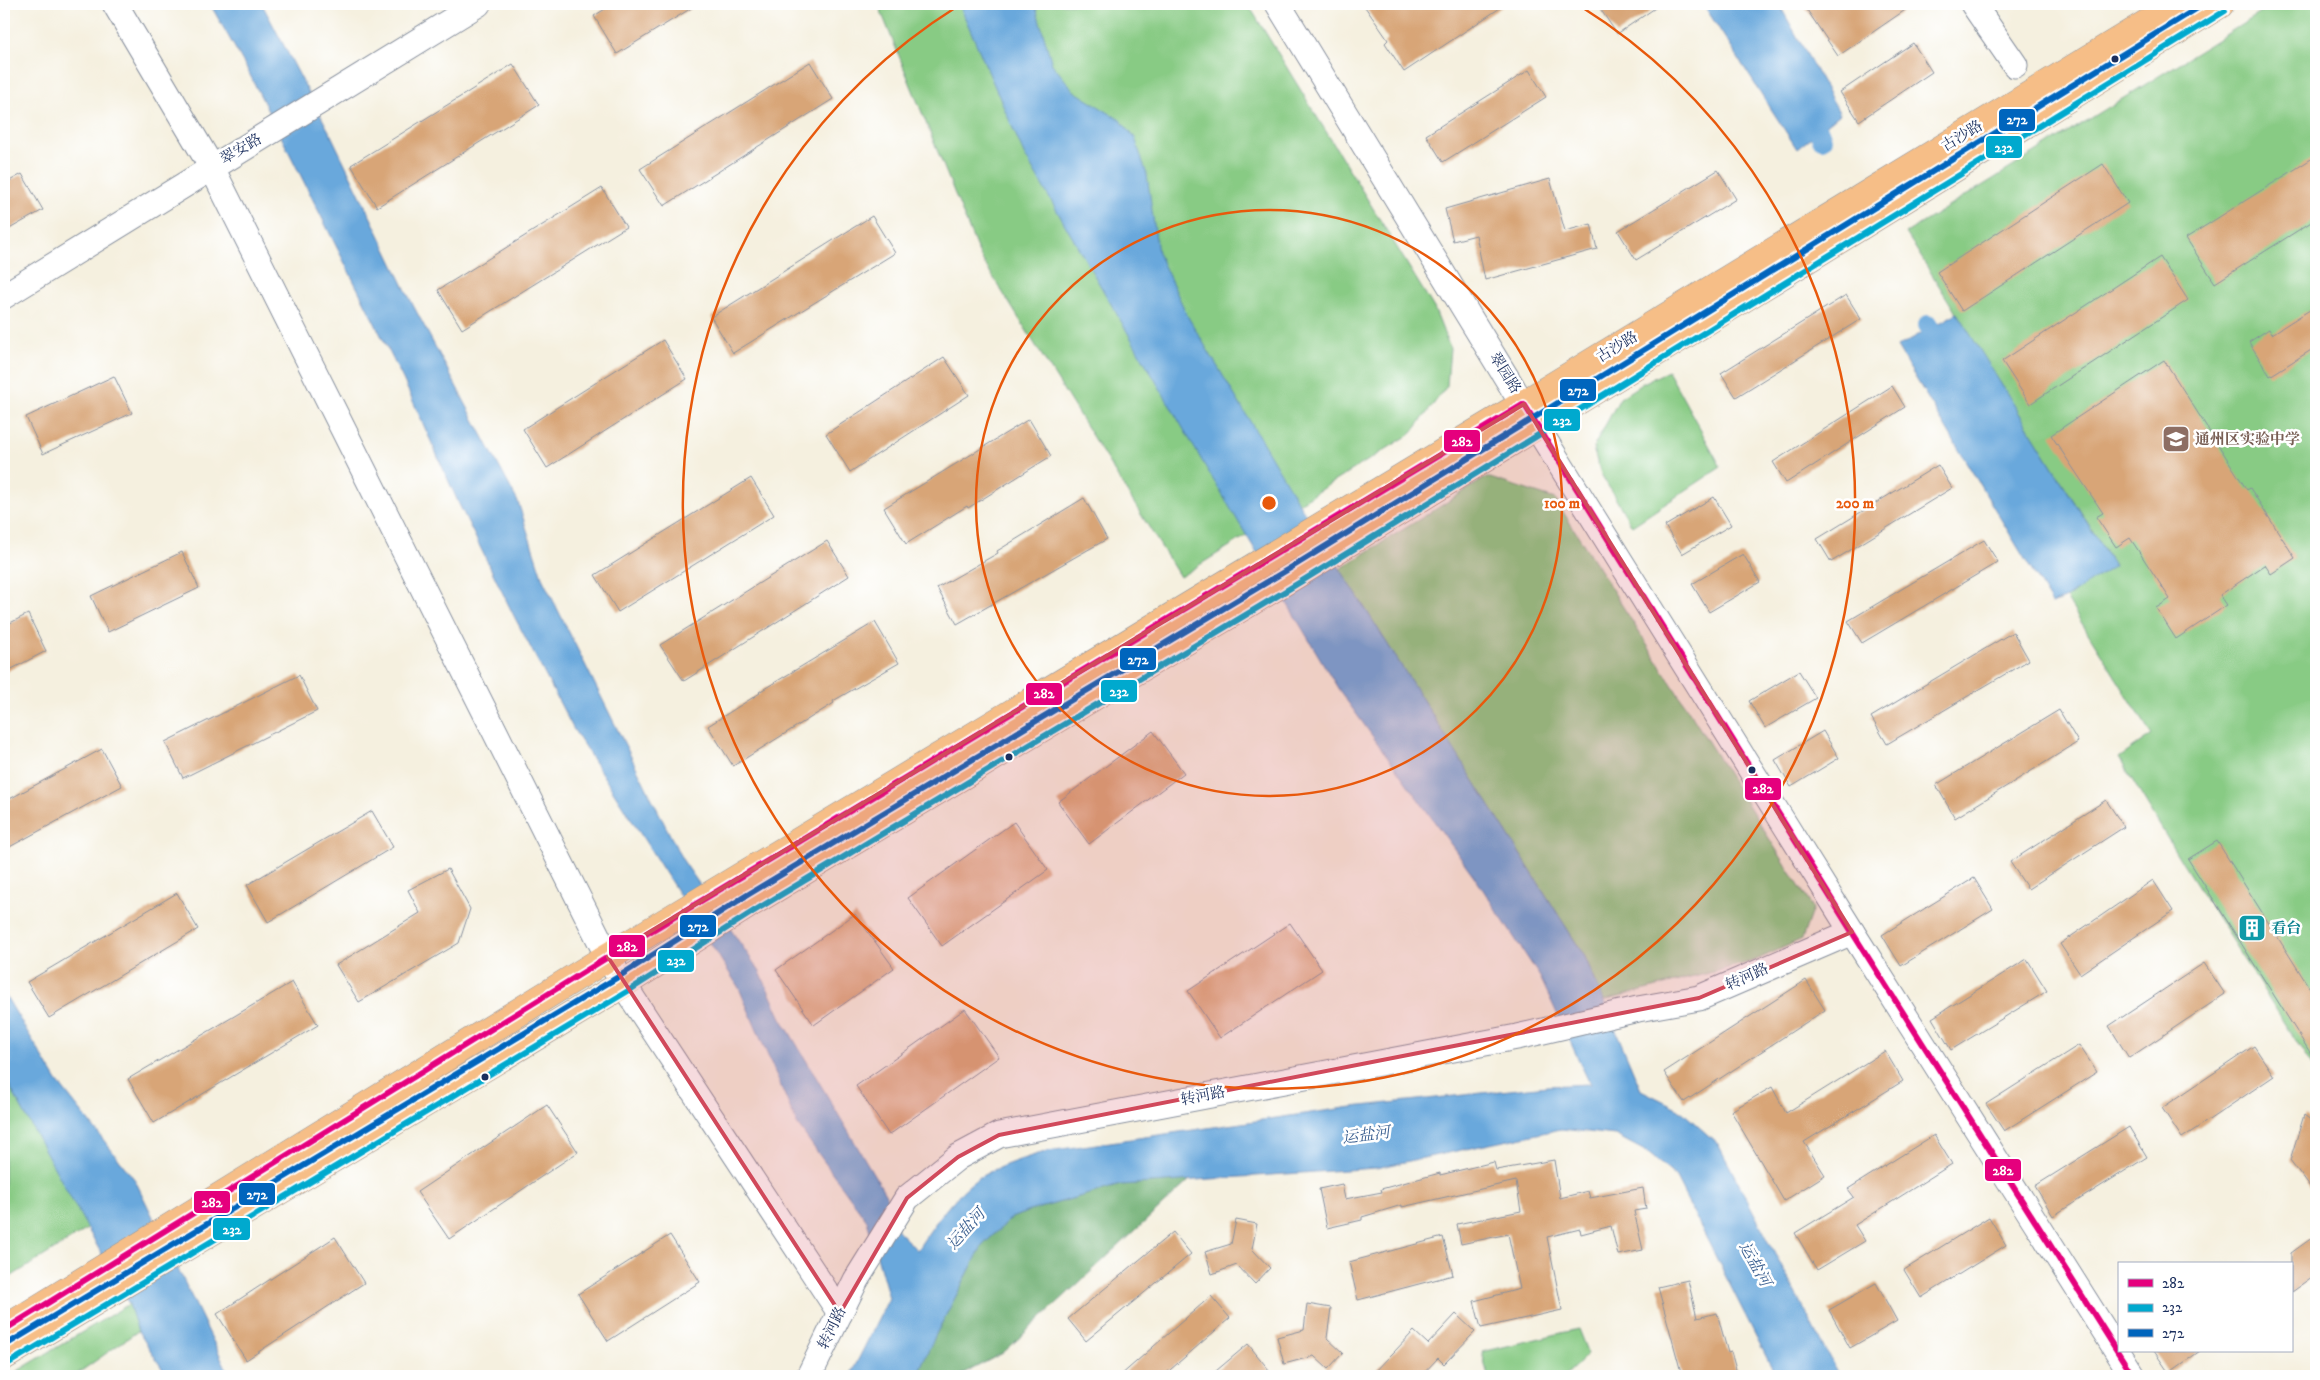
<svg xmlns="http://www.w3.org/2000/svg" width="2320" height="1380" font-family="'IM FELL DW Pica','Noto Serif SC',serif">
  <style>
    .green { fill: #88cb84; stroke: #527d71 }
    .forest { fill: #6eaf72; stroke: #446f68 }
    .water { fill: #69a8dc; stroke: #426c9d }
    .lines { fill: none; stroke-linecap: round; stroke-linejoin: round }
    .canal { stroke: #69a8dc; stroke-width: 20 }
    .building { fill: #d8a577 }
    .minor-casing { stroke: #88909e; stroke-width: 27 }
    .major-casing { stroke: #88909e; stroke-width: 29 }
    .minor { stroke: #fff; stroke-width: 25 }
    .major { stroke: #f6be87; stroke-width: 28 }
    .bus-1-casing { stroke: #fff; stroke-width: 10 }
    .bus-2-casing { stroke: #fff; stroke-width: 10 }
    .bus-3-casing { stroke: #fff; stroke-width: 10 }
    .bus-1 { stroke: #e5007d; stroke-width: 6 }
    .bus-2 { stroke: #00a9ce; stroke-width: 6 }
    .bus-3 { stroke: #0065bd; stroke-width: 6 }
    .marked { fill: #d1495b; fill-opacity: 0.2; stroke: #d1495b; stroke-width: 4; stroke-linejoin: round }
    .ring { fill: none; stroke: #e8590c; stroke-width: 2.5 }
    .bus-dot { fill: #1b2f5e; stroke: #fff; stroke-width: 2 }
    .labels { text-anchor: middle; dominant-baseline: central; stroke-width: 5; stroke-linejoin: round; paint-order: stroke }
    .street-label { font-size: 15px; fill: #1b2f5e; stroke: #fff }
    .education-label { font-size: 15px; font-weight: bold; fill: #785e54; stroke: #fff; text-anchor: start }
    .culture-label { font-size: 15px; font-weight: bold; fill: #0d838f; stroke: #fff; text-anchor: start }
    .water-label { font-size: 16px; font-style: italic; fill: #3a5f90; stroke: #fff }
    .centre { fill: #e8590c; stroke: #fff; stroke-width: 2.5 }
    .ring-label { font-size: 15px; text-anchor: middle; font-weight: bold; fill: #e8590c; stroke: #fff; stroke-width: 5; stroke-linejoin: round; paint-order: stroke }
    .line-badge { stroke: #fff; stroke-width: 2 }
    .badge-label { font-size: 14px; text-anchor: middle; font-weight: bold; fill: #fff }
  </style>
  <rect width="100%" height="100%" fill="#fff"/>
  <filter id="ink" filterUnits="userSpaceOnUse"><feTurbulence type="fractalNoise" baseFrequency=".02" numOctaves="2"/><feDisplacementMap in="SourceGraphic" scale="10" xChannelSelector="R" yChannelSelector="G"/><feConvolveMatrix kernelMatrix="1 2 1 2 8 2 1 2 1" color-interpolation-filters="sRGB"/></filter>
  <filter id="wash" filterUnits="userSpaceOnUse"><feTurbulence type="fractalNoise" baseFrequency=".0096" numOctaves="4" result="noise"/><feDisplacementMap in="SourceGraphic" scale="20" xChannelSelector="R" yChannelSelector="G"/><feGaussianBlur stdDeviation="1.12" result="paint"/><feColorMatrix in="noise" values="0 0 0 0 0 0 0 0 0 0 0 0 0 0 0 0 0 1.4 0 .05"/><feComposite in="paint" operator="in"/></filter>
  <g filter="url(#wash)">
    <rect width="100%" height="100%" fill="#f5f0df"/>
    <g class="green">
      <polygon points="878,4 1248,4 1434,308 1450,348 1447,386 1412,433 1180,577 980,256"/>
      <polygon points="2275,4 2316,4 2316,1072 2183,864 2119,758 2152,735 2066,598 2114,565 1906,233"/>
      <polygon points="1668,371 1721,467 1632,526 1601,474 1593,448 1620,398 1643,383"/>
      <polygon points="1487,477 1555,499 1813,908 1802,939 1754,961 1604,1001 1585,957 1340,569"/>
      <polygon points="4,1076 89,1228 4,1281"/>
      <polygon points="129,1304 138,1331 74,1376 9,1376"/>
      <polygon points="1578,1329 1588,1354 1565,1376 1488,1376 1482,1352"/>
    </g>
    <polygon class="forest" points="1190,1180 1003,1353 959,1376 917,1376 935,1336 982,1246 1011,1218 1029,1211 1120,1185"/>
    <g class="water">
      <path d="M 210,4 L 262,4 L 331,135 L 413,305 L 518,502 L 543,580 L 682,859 L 760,972 L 781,1018 L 886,1195 L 897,1230 L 917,1250 C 933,1226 955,1193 980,1177 C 1001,1165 1025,1158 1048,1151 L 1352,1107 L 1547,1086 L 1590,1084 L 1540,977 L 1476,879 L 1339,690 L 1205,466 L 1024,154 L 959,4 L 1035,4 L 1052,64 L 1074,91 L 1120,120 L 1135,138 L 1147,175 L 1158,253 L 1188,317 L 1298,502 L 1585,957 L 1641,1090 L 1679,1109 L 1718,1144 L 1839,1376 L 1776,1376 L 1675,1176 L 1647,1152 L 1615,1135 L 1561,1129 L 1376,1168 L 1120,1185 L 1029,1211 L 1011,1218 L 982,1246 L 935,1336 L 917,1376 L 850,1376 L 889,1298 L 867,1221 L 797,1124 L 739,988 L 574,730 L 514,616 L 459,504 L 403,379 L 309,192 L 247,69 Z"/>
      <polygon points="1703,4 1779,4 1840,114 1797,149"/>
      <polygon points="1957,313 2114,566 2066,598 2052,604 1897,347"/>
      <polygon points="4,993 57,1081 135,1180 230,1376 167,1376 138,1331 129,1304 4,1076"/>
    </g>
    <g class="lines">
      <g class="canal">
        <polyline points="1819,131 1822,139"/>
        <polyline points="1928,325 1930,328"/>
      </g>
    </g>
    <g id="blocks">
      <g class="building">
        <polygon points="613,4 698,4 617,54 594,16"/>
        <polygon points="1363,4 1506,4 1404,72 1385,43 1388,40"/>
        <polygon points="1597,4 1661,4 1617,34"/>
        <polygon points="1803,4 1914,4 1838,56"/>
        <polygon points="1913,43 1932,72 1859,121 1840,92"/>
        <polygon points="810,62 833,99 664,206 640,169"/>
        <polygon points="513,64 539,105 377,207 351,165"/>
        <polygon points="1529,70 1546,97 1443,162 1426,135"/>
        <polygon points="2316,156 2316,219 2215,283 2186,238"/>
        <polygon points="2103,164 2128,203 1962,311 1937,272"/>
        <polygon points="1718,170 1736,199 1636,260 1618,231"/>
        <polygon points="22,174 43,210 4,232 4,184"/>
        <polygon points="1550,179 1565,231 1591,224 1597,249 1485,280 1476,235 1453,241 1445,209"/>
        <polygon points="602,188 626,227 462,329 438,290"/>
        <polygon points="872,216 895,253 733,353 711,317"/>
        <polygon points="2160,257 2188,300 2030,404 2002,361"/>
        <polygon points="1846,295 1861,319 1736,397 1721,373"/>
        <polygon points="2316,306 2316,347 2270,376 2249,342 2269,329 2272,334"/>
        <polygon points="663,340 687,379 547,468 523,429"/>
        <polygon points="944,357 969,395 850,472 826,434"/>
        <polygon points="2164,360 2247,490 2250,488 2295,558 2271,574 2265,565 2220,595 2227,605 2176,639 2156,608 2170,599 2130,538 2116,547 2096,517 2103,513 2051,435"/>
        <polygon points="114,376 132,413 43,454 26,417"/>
        <polygon points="1892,386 1905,407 1786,483 1773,462"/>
        <polygon points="1029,419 1051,456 968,508 967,506 906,544 884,508"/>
        <polygon points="1938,465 1952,488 1831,562 1817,539"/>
        <polygon points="751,478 774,515 618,612 595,575"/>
        <polygon points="1714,497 1731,525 1682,554 1665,526"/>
        <polygon points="1084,498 1107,539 957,624 937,588 998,553 997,551"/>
        <polygon points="1984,540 1998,562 1862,643 1848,621"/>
        <polygon points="827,541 849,576 684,681 660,645"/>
        <polygon points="182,552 199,588 108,632 91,596"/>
        <polygon points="1743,554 1760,582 1709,612 1692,584"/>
        <polygon points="28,614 46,651 4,673 4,626"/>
        <polygon points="875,622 899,663 833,701 834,703 733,766 708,726 760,693 759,692"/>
        <polygon points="2013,632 2029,660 1887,744 1871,717"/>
        <polygon points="1799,671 1816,698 1765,728 1749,701"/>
        <polygon points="299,675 317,711 183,778 165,742"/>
        <polygon points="2059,710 2078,742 1955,818 1936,785"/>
        <polygon points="1153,731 1184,773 1089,844 1058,802"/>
        <polygon points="1823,731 1839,758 1791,787 1775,760"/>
        <polygon points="102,749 122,786 4,850 4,802"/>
        <polygon points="2106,800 2124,827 2028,889 2010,862"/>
        <polygon points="372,811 393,847 268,922 247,885"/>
        <polygon points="1014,822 1048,870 942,946 908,898"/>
        <polygon points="2217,841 2316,998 2316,1062 2188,859"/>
        <polygon points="448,869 470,909 459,943 359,1002 336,965 420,913 408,890"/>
        <polygon points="1974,878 1993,909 1901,966 1882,935"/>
        <polygon points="2153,880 2173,911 2080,974 2060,944"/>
        <polygon points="177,893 198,929 49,1018 27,982"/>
        <polygon points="855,914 894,968 814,1025 776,970"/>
        <polygon points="1290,923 1322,970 1220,1038 1188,991"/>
        <polygon points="2027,959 2047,991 1951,1050 1932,1018"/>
        <polygon points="2204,963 2225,994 2129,1058 2109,1026"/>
        <polygon points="1806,980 1825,1010 1684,1102 1664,1072"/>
        <polygon points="292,982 318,1025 154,1123 128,1079"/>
        <polygon points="965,1009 999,1057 889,1135 856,1086"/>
        <polygon points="2079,1045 2097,1072 2004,1131 1986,1104"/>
        <polygon points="2254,1046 2274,1076 2182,1138 2162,1108"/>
        <polygon points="1885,1051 1903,1081 1804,1142 1825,1175 1784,1201 1731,1111 1772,1087 1786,1113"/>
        <polygon points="547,1105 578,1152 449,1239 417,1192"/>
        <polygon points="2304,1115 2316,1124 2316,1195 2290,1160"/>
        <polygon points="2129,1127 2147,1157 2053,1216 2035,1186"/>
        <polygon points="1934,1135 1952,1164 1855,1225 1865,1241 1817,1270 1795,1233 1854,1197 1848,1189"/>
        <polygon points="1554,1160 1560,1198 1588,1191 1590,1198 1643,1188 1646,1209 1634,1211 1643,1250 1618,1255 1611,1226 1581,1234 1580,1229 1547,1237 1562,1310 1481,1328 1474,1301 1520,1289 1508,1234 1461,1244 1457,1224 1521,1211 1516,1181 1402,1207 1402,1205 1362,1217 1362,1220 1327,1228 1319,1189 1342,1184 1345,1199 1382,1192 1381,1189 1440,1173 1440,1175 1494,1162 1496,1170"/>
        <polygon points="1989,1217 2006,1245 1921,1298 1904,1270"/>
        <polygon points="1236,1220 1257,1224 1252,1249 1270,1268 1255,1284 1237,1265 1212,1274 1205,1252 1231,1244"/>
        <polygon points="1173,1232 1191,1254 1086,1341 1068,1319"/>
        <polygon points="670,1235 700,1282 608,1341 578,1294"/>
        <polygon points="2316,1235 2316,1274 2291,1292 2291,1253"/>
        <polygon points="335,1237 364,1283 246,1360 217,1314"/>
        <polygon points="1443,1237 1453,1275 1358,1300 1349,1262"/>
        <polygon points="1688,1280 1697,1318 1717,1313 1728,1353 1731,1352 1737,1373 1725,1376 1682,1376 1658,1287"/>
        <polygon points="1876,1283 1897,1321 1850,1348 1829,1310"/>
        <polygon points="1211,1296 1230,1318 1163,1376 1120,1376"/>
        <polygon points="1307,1304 1331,1308 1327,1338 1343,1353 1328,1369 1314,1356 1284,1364 1277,1337 1304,1330"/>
        <polygon points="1456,1314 1475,1332 1444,1364 1438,1358 1421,1376 1371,1376 1414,1331 1428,1344"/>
        <polygon points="1248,1344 1269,1370 1261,1376 1210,1376"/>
        <polygon points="2154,1351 2200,1351 2169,1373"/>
      </g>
    </g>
  </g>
  <g filter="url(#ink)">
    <use href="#blocks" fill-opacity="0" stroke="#88909e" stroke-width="1"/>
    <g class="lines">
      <defs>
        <g id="minor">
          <polyline points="115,4 211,166 608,957 623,984 840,1313"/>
          <polyline points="1278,4 1536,426 1852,932 2133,1376"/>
          <polyline points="1973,4 2015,65"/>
          <polyline points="4,296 478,4"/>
          <polyline points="809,1376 856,1280 907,1198 958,1157 999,1135 1517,1037 1638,1009 1699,998 1852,932"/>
        </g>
        <g id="major">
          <polyline points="4,1330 608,957 1524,404 2179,4"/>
          <polyline points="4,1356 623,984 749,904 1297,574 2220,4"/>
        </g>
      </defs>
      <use href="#minor" class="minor-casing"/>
      <use href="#major" class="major-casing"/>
      <use href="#minor" class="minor"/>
      <use href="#major" class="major"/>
      <defs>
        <polyline id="bus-1" points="4,1330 608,957 1524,404 1852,932 2133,1376"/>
        <polyline id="bus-2" points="9,1363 628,991 754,911 1302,581 2225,11"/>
        <polyline id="bus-3" points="4,1346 618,977 744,897 1292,567 2204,4"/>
      </defs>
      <use href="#bus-1" class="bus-1-casing"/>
      <use href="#bus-2" class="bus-2-casing"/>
      <use href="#bus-3" class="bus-3-casing"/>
      <use href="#bus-1" class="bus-1"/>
      <use href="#bus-2" class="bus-2"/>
      <use href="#bus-3" class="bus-3"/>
    </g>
  </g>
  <path class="marked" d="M 1524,404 L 1852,932 L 1699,998 L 999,1135 L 958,1157 L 907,1198 L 840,1313 L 608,957 Z"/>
  <g class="ring">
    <circle cx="1269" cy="503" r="293"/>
    <path d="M1580 6A586 586 0 1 1 958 6"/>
  </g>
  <defs>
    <symbol id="school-square" viewBox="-11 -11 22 22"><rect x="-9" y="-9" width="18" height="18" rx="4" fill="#8d6e63" stroke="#fff"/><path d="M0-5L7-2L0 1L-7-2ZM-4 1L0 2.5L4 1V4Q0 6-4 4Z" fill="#fff"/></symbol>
    <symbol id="building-square" viewBox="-11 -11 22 22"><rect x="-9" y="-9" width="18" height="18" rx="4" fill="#0f9aa8" stroke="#fff"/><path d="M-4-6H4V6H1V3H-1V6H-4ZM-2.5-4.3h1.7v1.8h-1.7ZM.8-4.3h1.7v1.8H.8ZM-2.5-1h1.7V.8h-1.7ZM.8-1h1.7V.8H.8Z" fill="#fff"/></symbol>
  </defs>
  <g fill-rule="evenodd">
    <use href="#school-square" x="2160" y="423" width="32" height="32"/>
    <use href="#building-square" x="2236" y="912" width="32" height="32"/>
  </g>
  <g class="bus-dot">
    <circle cx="2115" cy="59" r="4.5"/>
    <circle cx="1009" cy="757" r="4.5"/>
    <circle cx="1752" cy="770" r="4.5"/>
    <circle cx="485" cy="1077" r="4.5"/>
  </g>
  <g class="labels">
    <g class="street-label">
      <text transform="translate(1962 136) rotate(-31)">古沙路</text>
      <text transform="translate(241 149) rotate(-30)">翠安路</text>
      <text transform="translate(1617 347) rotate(-31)">古沙路</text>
      <text transform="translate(1505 373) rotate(58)">翠园路</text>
      <text transform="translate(1747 977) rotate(-24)">转河路</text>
      <text transform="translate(1203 1096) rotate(-11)">转河路</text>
      <text transform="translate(832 1328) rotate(-64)">转河路</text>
    </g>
    <g class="education-label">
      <text x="2195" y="439">通州区实验中学</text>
    </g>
    <g class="culture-label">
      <text x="2271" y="928">看台</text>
    </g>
    <g class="water-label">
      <text transform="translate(1366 1135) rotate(-7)">运盐河</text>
      <text transform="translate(966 1229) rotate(-48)">运盐河</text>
      <text transform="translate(1755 1264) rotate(61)">运盐河</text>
    </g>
  </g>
  <circle cx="1269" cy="503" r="8" class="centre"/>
  <g class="ring-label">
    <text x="1562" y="508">100 m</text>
    <text x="1855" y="508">200 m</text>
  </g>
  <g class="line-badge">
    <rect x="1998" y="108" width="38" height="24" rx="5" fill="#0065bd"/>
    <rect x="1985" y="135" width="38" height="24" rx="5" fill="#00a9ce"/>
    <rect x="1559" y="378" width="38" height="24" rx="5" fill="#0065bd"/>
    <rect x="1543" y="408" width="38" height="24" rx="5" fill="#00a9ce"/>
    <rect x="1443" y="429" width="38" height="24" rx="5" fill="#e5007d"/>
    <rect x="1119" y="647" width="38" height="24" rx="5" fill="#0065bd"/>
    <rect x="1100" y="679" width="38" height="24" rx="5" fill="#00a9ce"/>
    <rect x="1025" y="682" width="38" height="24" rx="5" fill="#e5007d"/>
    <rect x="1744" y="777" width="38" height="24" rx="5" fill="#e5007d"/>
    <rect x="679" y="914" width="38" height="24" rx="5" fill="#0065bd"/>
    <rect x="608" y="934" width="38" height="24" rx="5" fill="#e5007d"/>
    <rect x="657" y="949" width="38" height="24" rx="5" fill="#00a9ce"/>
    <rect x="1984" y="1158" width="38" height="24" rx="5" fill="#e5007d"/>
    <rect x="238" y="1182" width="38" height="24" rx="5" fill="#0065bd"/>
    <rect x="193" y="1190" width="38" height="24" rx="5" fill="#e5007d"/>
    <rect x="212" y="1217" width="39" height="24" rx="5" fill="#00a9ce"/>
  </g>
  <g class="badge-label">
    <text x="2017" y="124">272</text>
    <text x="2004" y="152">232</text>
    <text x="1578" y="395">272</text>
    <text x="1562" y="425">232</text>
    <text x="1462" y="446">282</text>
    <text x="1138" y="664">272</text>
    <text x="1119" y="696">232</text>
    <text x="1044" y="698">282</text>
    <text x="1763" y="793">282</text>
    <text x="698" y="931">272</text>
    <text x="627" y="951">282</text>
    <text x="676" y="965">232</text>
    <text x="2003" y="1175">282</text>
    <text x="257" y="1199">272</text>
    <text x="212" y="1207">282</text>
    <text x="232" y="1234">232</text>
  </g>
  <rect width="2320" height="1380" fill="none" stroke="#fff" stroke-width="20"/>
  <rect x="2118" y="1262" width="175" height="90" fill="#ffffff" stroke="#a4acbf"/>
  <rect x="2128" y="1279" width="25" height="8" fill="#e5007d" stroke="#a4acbf"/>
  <text x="2162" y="1288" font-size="15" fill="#1b2f5e">282</text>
  <rect x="2128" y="1304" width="25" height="8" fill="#00a9ce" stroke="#a4acbf"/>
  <text x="2162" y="1312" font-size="15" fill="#1b2f5e">232</text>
  <rect x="2128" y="1329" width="25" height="8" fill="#0065bd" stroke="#a4acbf"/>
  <text x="2162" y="1338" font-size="15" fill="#1b2f5e">272</text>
</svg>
